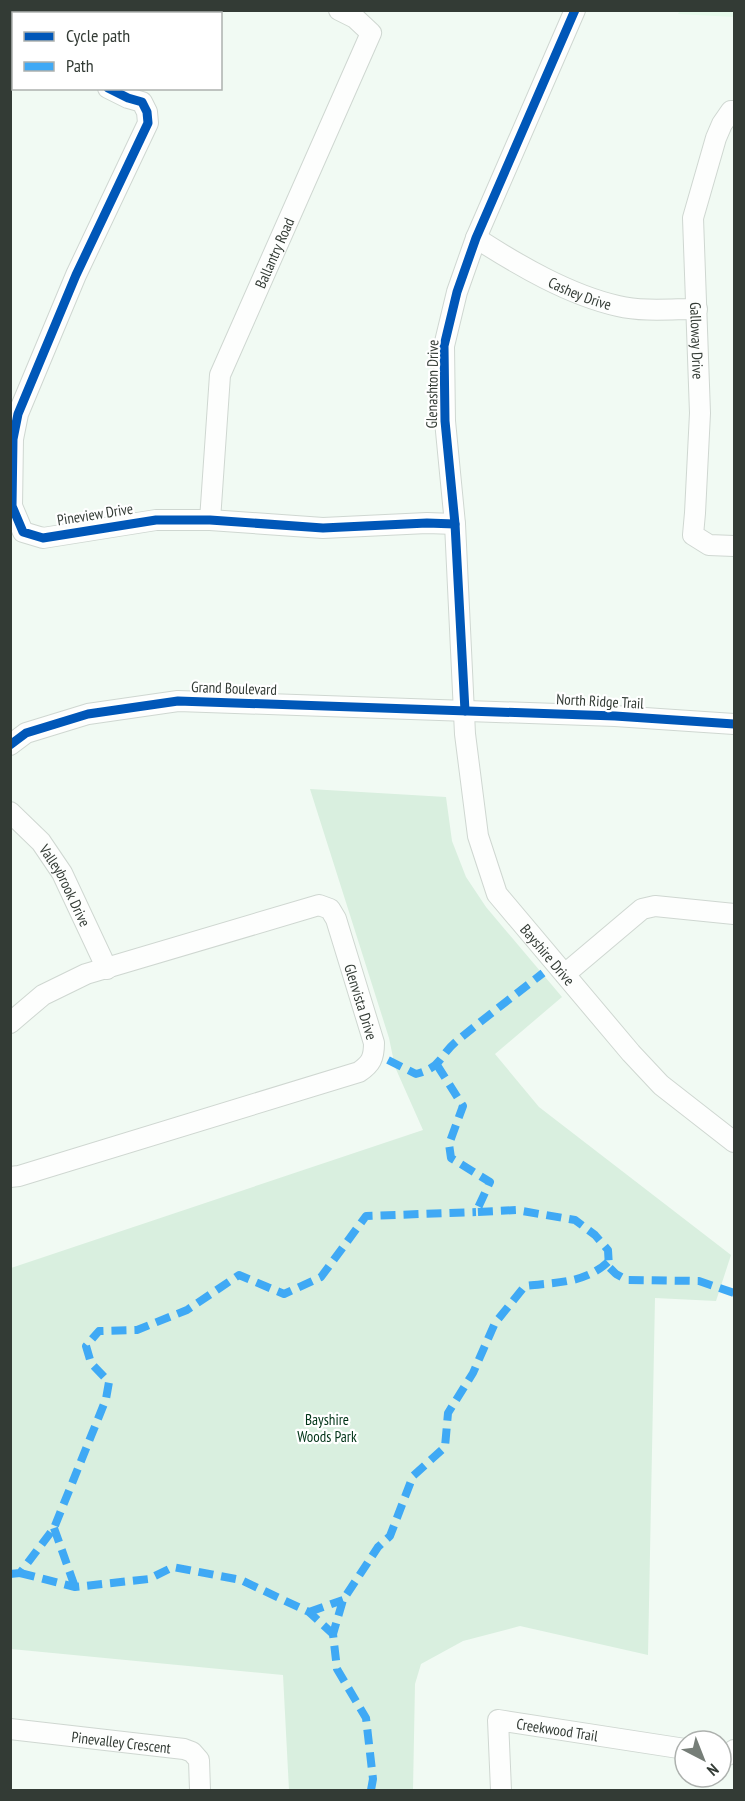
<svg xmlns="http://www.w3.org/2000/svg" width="745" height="1801" font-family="'PT Sans Narrow',sans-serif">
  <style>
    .built { fill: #e6faeb }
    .green { fill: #d9efdf }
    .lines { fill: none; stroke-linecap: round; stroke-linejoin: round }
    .minor-casing { stroke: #cfd7d1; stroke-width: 22 }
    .minor { stroke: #fdfefd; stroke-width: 20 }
    .quiet { stroke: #3fa9f5; stroke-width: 8; stroke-dasharray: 15 8; stroke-linecap: butt }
    .cycleway-casing { stroke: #fff; stroke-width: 13 }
    .cycleway { stroke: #0057b8; stroke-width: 9 }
    .labels { text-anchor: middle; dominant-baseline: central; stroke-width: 4.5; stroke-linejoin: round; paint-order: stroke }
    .street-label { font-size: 15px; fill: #333b35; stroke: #fff }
    .park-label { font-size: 15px; fill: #003417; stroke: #fff }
  </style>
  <rect width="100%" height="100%" fill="#f1faf3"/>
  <polygon class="built" points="680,10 734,11 734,17 678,14"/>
  <polygon class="green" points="310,789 446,797 452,841 466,877 486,907 562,997 495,1054 539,1107 731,1255 716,1301 655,1298 648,1655 520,1626 463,1641 421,1664 415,1684 413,1790 289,1790 283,1675 11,1649 11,1268 423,1130 395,1067 389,1038"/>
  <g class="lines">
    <defs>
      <g id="minor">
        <path id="s1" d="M 575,10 L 476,238 L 457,292 L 444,346 L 445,421 L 455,524 L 465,734 L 478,836 L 497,894 L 631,1053 L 661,1085 L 734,1142"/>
        <polyline points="10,45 14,47"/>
        <polyline points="108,88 128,98 142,102 147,112 148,123 76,275 18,414 13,439 12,506 23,532 43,538 156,520 210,520 323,528 427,523 455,524"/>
        <path id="s2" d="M 734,111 L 731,111 L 722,124 L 716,138 L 693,218 L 700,413 L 695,513 L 693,535 L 709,545 L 734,546"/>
        <path id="s3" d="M 476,238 C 518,265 569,295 618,306 C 643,312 672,309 697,309"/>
        <path id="s4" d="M 210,520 L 220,375 L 371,33 L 355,18 L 339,10"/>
        <polyline points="10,745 26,733 88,714 178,701 615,716 734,724"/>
        <path id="s5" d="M 10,812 L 41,842 L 62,873 L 107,969"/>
        <polyline points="565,974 642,909 655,906 734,914"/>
        <path id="s6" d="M 10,1023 L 43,995 L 86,974 L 319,905 L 330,909 L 336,919 L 374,1043 C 374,1058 371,1064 359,1072 L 19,1176 L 10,1177"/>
        <path id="s7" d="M 10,1729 L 184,1749 L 192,1752 L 199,1760 L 200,1790"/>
        <polyline points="721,1755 726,1756 734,1750"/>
        <path id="s8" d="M 501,1790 L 498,1720 L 685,1749"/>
      </g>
    </defs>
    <use href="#minor" class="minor-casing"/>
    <use href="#minor" class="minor"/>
    <g class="quiet">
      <path d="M 388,1060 L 416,1074 C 443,1067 439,1055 458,1040 C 486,1017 515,995 543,973"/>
      <polyline points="437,1065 463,1106 449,1144 451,1158 490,1182 476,1212 516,1210 575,1220 595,1235 608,1250 609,1267 616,1274 627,1280 699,1281 734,1293"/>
      <polyline points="54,1528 75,1587"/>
      <polyline points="20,1573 75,1587 149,1579 173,1567 241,1580 309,1612 333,1634"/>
      <polyline points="10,1574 20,1573 54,1528 106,1399 109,1382 91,1363 86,1346 99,1331 137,1330 187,1310 239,1275 284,1294 321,1277 366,1216 476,1212"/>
      <polyline points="309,1612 343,1600"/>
      <path d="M 371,1790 L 373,1779 L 366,1718 L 337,1669 L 333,1634 L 343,1600 L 378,1547 L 390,1536 L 413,1476 L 445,1447 L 448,1413 L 473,1373 L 495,1323 L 525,1286 C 556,1282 585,1284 609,1261"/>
    </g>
    <defs>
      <g id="cycleway">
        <polyline points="108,88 128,98 142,102 147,112 148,123 76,275 18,414 13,439 12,506 23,532 43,538 156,520 210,520 323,528 427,523 455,524"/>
        <polyline points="465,711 455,524 445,421 444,346 457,292 476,238 575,10"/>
        <polyline points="10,745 26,733 88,714 178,701 615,716 734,724"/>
      </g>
    </defs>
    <use href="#cycleway" class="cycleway-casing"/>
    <use href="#cycleway" class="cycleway"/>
  </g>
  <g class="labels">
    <g class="street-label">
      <text stroke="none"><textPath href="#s4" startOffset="279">Ballantry Road</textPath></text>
      <text stroke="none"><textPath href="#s3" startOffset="118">Cashey Drive</textPath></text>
      <text stroke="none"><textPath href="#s2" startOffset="240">Galloway Drive</textPath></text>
      <text transform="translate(432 384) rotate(-89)">Glenashton Drive</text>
      <text transform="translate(95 514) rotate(-9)">Pineview Drive</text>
      <text transform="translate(234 688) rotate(2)">Grand Boulevard</text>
      <text transform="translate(600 701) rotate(3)">North Ridge Trail</text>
      <text stroke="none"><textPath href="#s5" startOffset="93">Valleybrook Drive</textPath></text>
      <text stroke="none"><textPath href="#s1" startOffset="993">Bayshire Drive</textPath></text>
      <text stroke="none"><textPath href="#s6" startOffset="444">Glenvista Drive</textPath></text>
      <text stroke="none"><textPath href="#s8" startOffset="130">Creekwood Trail</textPath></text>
      <text stroke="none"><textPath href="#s7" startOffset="112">Pinevalley Crescent</textPath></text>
    </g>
    <g class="park-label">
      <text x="327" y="1419">Bayshire<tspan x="327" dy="17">Woods Park</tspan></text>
    </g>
  </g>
  <rect width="745" height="1801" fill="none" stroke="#333b35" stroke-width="24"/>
  <rect x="12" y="12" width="210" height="78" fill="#ffffff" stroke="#adb1ae" stroke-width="1.5"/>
  <rect x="24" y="32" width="30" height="9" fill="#0057b8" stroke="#adb1ae" stroke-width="1.5"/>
  <text x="66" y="42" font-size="18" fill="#333b35">Cycle path</text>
  <rect x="24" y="62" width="30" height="9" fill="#3fa9f5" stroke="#adb1ae" stroke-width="1.5"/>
  <text x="66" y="72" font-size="18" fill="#333b35">Path</text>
  <g transform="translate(703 1759) rotate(138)"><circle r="28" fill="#ffffff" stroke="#adb1ae" stroke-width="1.5"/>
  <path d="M0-4.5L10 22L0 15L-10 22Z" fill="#767e78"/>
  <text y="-9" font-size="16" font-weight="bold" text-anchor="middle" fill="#333b35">N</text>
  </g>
</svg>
